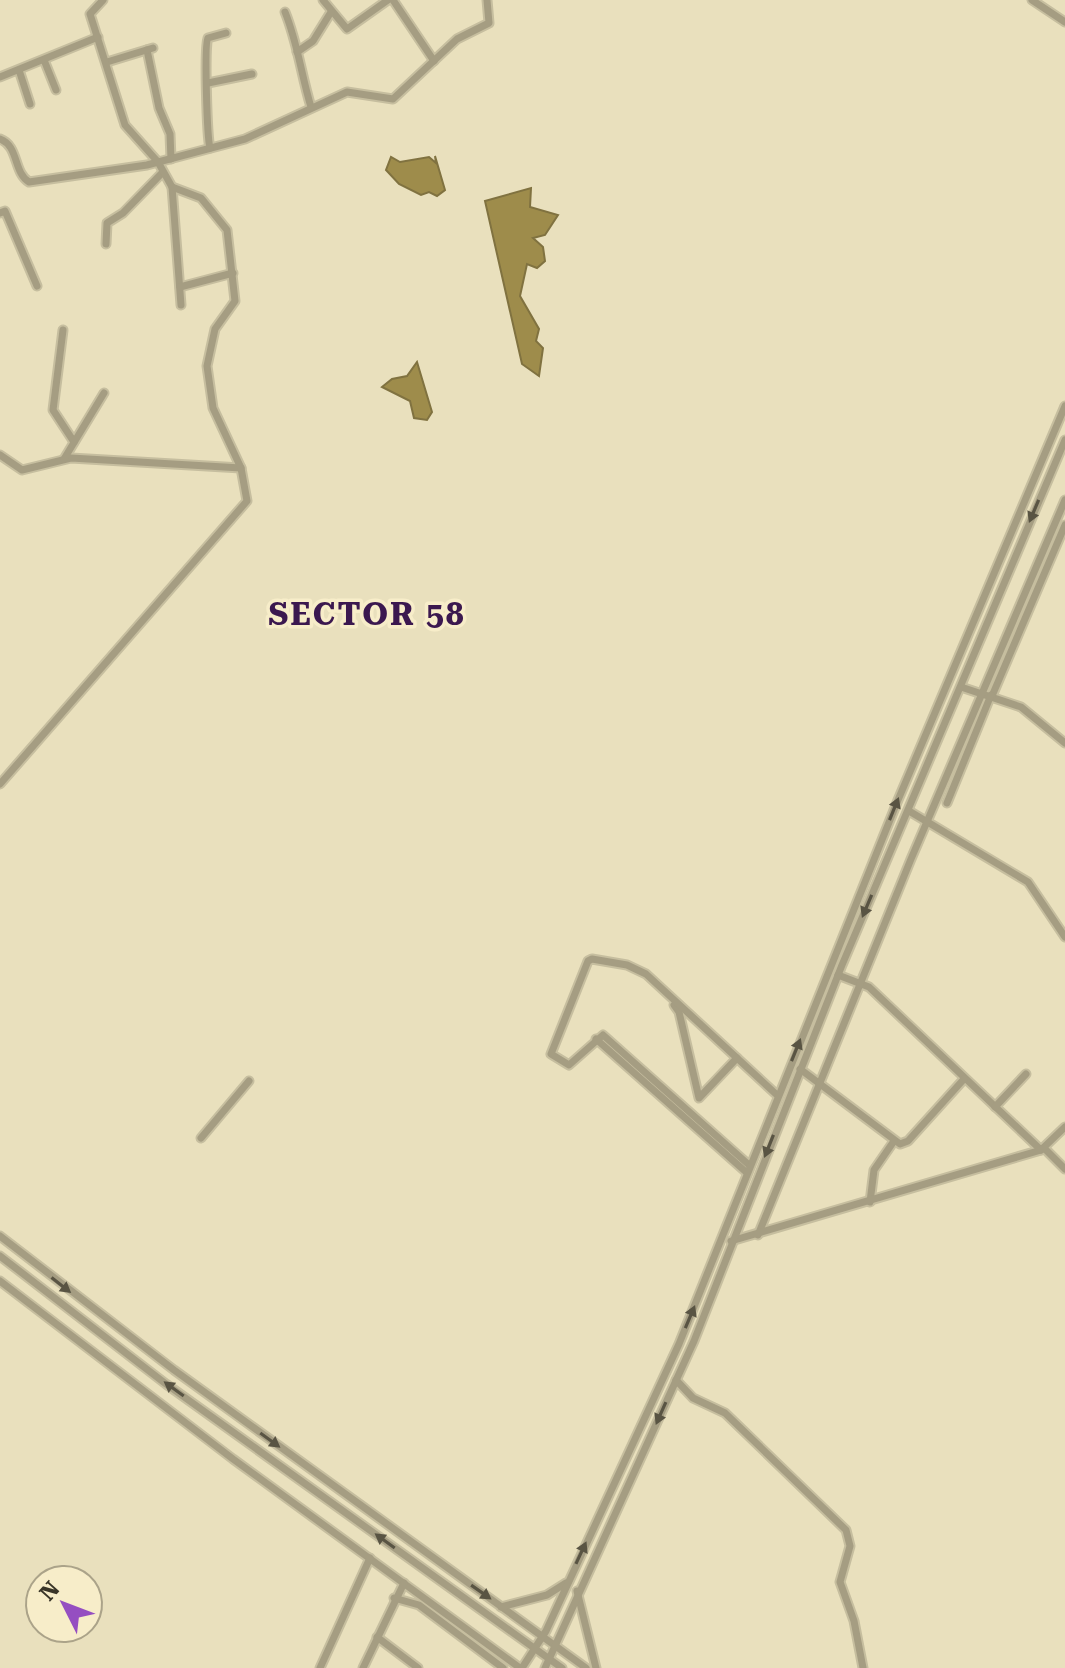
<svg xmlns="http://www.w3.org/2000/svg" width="1065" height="1668" font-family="'Roboto Serif',serif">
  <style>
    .water { fill: #9e8c4b; stroke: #807240; stroke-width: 2 }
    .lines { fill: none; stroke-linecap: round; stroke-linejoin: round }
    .minor-casing { stroke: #c6be9f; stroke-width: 11 }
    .minor { stroke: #a59d82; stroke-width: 7 }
    .oneway { fill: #595443 }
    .labels { text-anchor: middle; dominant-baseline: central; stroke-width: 7; stroke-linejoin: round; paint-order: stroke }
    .district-label { font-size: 32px; font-weight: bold; letter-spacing: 2px; fill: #3b184f; stroke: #f7edc9 }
  </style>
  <rect width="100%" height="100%" fill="#e9e0bd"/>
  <g class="water">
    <polygon points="435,156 445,190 437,196 429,192 421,195 399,184 386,170 391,157 400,162 429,157 436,163"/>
    <polygon points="531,188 530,207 558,215 545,235 533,238 543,247 545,261 537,268 527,264 520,296 539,329 536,341 543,348 539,376 522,364 485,201"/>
    <polygon points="417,362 432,412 427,420 414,418 410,401 382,387 392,379 407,376"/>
  </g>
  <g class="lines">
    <defs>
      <g id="minor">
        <polyline points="323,0 347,29 388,0"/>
        <polyline points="393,0 434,61"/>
        <polyline points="1032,0 1065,22"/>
        <path d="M 285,12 C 298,44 301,74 311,107"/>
        <polyline points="147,50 159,108 170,134 171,159"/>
        <polyline points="297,52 313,41 331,12"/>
        <polyline points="44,60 56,90"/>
        <polyline points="107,62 153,48"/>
        <polyline points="19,70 30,104"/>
        <polyline points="0,77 98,37"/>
        <polyline points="208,83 252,74"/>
        <path d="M 0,139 C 19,146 13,172 29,182 L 147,165 L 245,139 L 347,92 L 393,99 L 457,39 L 489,23 L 487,0"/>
        <path d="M 210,148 C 207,137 204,43 208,38 L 226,33"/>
        <polyline points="172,187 181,305"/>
        <polyline points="0,213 5,211 37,286"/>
        <polyline points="106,244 107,223 123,213 161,174"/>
        <polyline points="180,287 233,273"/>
        <polyline points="63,330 53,410 74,442"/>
        <polyline points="0,455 22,470 71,458 241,468"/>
        <polyline points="64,459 104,393"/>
        <polyline points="961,687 1021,707 1065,743"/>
        <polyline points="992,696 1065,525"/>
        <polyline points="0,784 247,501 241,468 213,408 207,366 215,329 235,301 227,230 201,198 172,187 158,162 125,125 90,14 103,0"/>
        <polyline points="947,803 991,695"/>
        <polyline points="909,811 1028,882 1065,937"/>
        <polyline points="838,975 869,987 1041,1150"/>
        <polyline points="674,1005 679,1012 699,1098 737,1058"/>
        <polyline points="596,1039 746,1172"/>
        <polyline points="800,1069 900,1144 908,1141 964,1079"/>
        <polyline points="995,1107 1026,1074"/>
        <polyline points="201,1138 249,1081"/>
        <polyline points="1044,1148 1065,1169"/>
        <polyline points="749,1165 603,1035 569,1065 551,1054 588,961 592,959 627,965 646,974 777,1095"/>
        <polyline points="870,1202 874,1170 894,1141"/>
        <polyline points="758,1235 911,859 1065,500"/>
        <polyline points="0,1236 174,1370 586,1668"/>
        <polyline points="731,1241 1041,1150 1065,1127"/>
        <polyline points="0,1256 166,1384 562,1668"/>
        <polyline points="0,1281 233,1459 520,1668"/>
        <polyline points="676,1380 693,1398 725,1413 846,1530 850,1546 840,1582 854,1621 863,1668"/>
        <polyline points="577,1591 596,1668"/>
        <polyline points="394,1598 419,1605 503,1668"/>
        <polyline points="501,1607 547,1595 566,1583"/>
        <polyline points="377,1637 418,1668"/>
        <polyline points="320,1668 370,1558"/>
        <polyline points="363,1668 404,1583"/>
        <polyline points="522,1668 546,1631 679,1344 898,800 1065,406"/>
        <polyline points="545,1668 694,1341 842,965 1065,440"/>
      </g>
    </defs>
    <use href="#minor" class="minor-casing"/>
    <use href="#minor" class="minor"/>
  </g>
  <defs><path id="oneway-solid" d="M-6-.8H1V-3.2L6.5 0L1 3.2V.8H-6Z" transform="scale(2)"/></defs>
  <g class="oneway">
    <use href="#oneway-solid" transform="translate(1034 511) rotate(113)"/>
    <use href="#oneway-solid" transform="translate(894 809) rotate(-68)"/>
    <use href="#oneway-solid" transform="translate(867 906) rotate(113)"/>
    <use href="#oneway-solid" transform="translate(796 1050) rotate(-68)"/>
    <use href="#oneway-solid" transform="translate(769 1146) rotate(112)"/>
    <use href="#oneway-solid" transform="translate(61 1285) rotate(38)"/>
    <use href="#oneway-solid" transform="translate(690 1317) rotate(-67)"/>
    <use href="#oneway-solid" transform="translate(174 1389) rotate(-144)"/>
    <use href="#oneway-solid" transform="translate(661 1413) rotate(114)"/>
    <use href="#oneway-solid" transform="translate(270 1440) rotate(36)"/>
    <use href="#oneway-solid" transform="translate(385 1541) rotate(-144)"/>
    <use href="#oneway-solid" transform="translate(581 1553) rotate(-65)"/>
    <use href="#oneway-solid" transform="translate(481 1592) rotate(35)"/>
  </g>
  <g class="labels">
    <g class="district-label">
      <text x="367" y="614">SECTOR 58</text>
    </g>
  </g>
  <g transform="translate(64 1604) rotate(312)"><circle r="38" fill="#f7edc9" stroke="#aba389" stroke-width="2"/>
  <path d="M0-6L14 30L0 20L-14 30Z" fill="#954ec1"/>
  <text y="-12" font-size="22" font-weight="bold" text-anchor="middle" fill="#393528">N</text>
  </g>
</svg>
